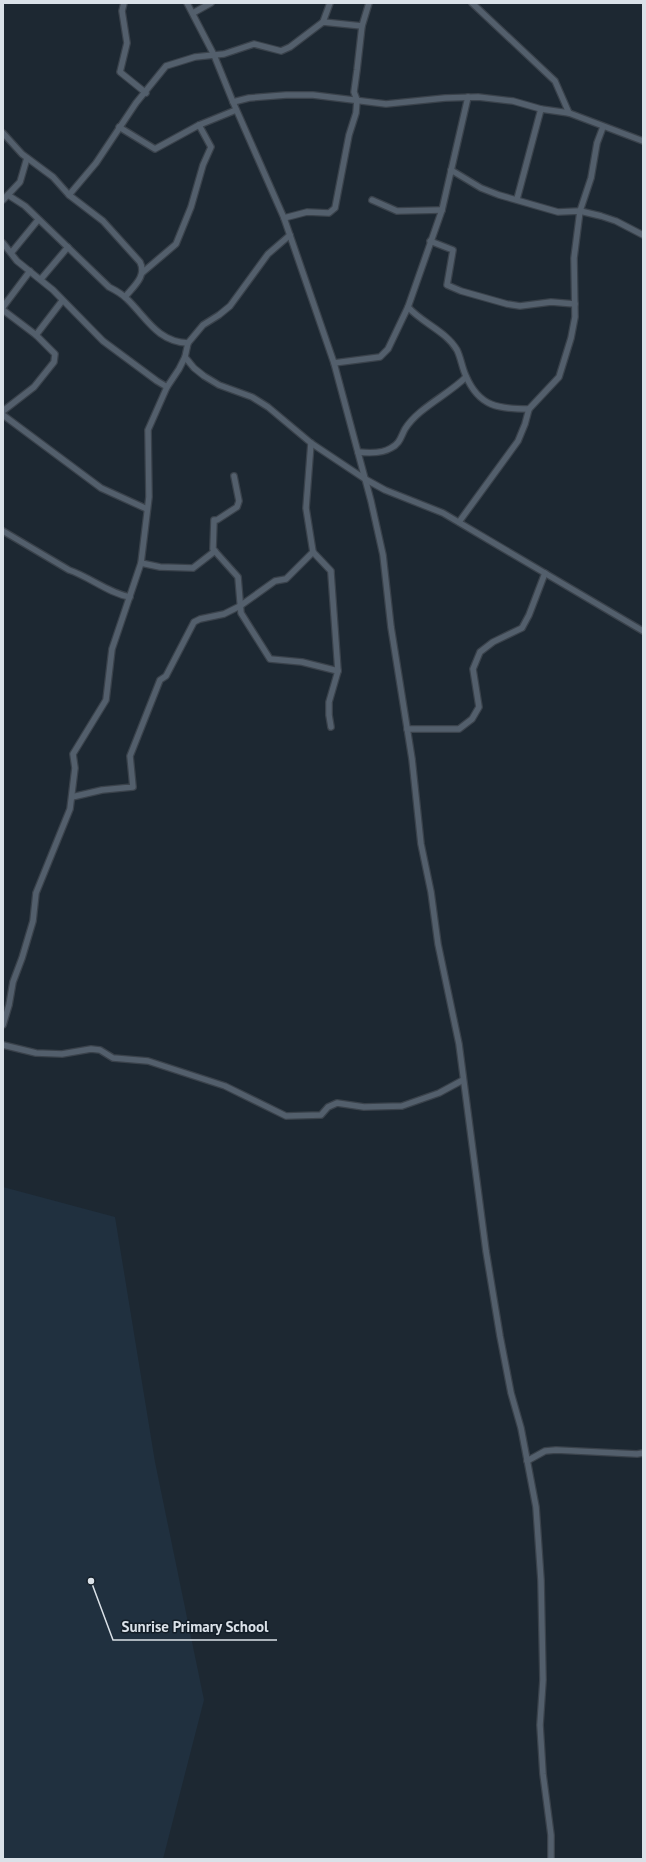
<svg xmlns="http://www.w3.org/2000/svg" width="646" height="1862" font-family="'PT Sans',sans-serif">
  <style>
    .built { fill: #20303f }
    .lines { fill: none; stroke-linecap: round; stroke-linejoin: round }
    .minor-casing { stroke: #3a424b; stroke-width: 8 }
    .minor { stroke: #535f6c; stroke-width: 5.5 }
    .leader { fill: none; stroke: #dae1e8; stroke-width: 1.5 }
    .callout-dot { fill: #dae1e8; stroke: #131e28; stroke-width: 1.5 }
    .callout-label { font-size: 15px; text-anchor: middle; font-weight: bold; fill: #dae1e8; stroke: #131e28; stroke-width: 3; stroke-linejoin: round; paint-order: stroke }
  </style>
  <rect width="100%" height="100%" fill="#1d2832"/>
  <polygon class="built" points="3,1187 115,1217 155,1462 204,1700 163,1859 3,1859"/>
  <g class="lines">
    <defs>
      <g id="minor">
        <polyline points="124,3 122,11 127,43 120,72 146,93"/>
        <polyline points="187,3 214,55 233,102 284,218 334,363 371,501 383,555 391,627 412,759 421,844 431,892 438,944 459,1044 486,1251 500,1336 511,1393 521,1428 536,1507 541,1580 543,1680 540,1725 543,1774 551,1835 551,1859"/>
        <polyline points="472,3 555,81 569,113"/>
        <polyline points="193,13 211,3"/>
        <polyline points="323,22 330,3"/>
        <polyline points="233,102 249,98 286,95 313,95 386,104 445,98 478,97 513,101 541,109 569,113 643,141"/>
        <polyline points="119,127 155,149 199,125"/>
        <path d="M 3,133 L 22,154 L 53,177 L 69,195 L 103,221 L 140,262 C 147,276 134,286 125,297"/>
        <polyline points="451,170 481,188 499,195 558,212 580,211 601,216 616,221 643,235"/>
        <path d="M 8,195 L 25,206 L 109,287 C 115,290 122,294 127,299 C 146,317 157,342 188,343 L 185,357 L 194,368 L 204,376 L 219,385 L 252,397 L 268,407 L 311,443 L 365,479 L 385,490 L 443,513 L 643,631"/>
        <polyline points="69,195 96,163 136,103 166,66 195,57 224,54 254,44 281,51 290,47 323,22 362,26"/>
        <polyline points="517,199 541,109"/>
        <polyline points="3,200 20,182 27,158"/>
        <polyline points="372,200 397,211 442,210"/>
        <polyline points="284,218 307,212 329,213 335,208 349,135 356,113 357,100 354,92 357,70 362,26 369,3"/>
        <polyline points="430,241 453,250 447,285 461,291 507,304 520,306 551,302 575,304"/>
        <polyline points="3,243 17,261 53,290 103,341 157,381 167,387 179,369 185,357"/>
        <polyline points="11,253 38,220"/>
        <polyline points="142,273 176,244 191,207 203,165 211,147 199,125 236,110"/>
        <polyline points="41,279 68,247"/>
        <polyline points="3,307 30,271"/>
        <path d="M 408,307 C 422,323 446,331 457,350 C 461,358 462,368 466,376 C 479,407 499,409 529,409"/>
        <polyline points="3,310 36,335 55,354 54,362 34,387 3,411"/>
        <polyline points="36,335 62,301"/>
        <polyline points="188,343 203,325 219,315 230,306 268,254 290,235"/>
        <polyline points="334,363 380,357 388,349 408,307 442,210 468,97"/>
        <polyline points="3,415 101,488 147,509"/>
        <path d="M 358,452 C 368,453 382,454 391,448 C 400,444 401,436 405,429 C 418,408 448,395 466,377"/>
        <polyline points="234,476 239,501 237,507 217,520 214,520 213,549 238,577 241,613 270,659 302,662 338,671"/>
        <polyline points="459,522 518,441 525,424 529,409 559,377 571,338 575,317 574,258 580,211 591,178 597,143 603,127"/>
        <path d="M 3,531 L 69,570 C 90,577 108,593 130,597"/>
        <polyline points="313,552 331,571 331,573 338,671 329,702 329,715 331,727"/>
        <polyline points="141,563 160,567 193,568 215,551"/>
        <polyline points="407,729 459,729 472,719 479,707 473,669 480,652 493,642 522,628 529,615 545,573"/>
        <polyline points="72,797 102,790 133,787 130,756 160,680 166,676 194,622 200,619 224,614 240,606 275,581 286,579 313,552 306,508 311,443"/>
        <polyline points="3,1025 9,1005 13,982 22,958 33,921 36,893 70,809 75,768 73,754 106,700 112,649 141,563 149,497 148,430 167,387"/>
        <polyline points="3,1045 36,1053 62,1054 91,1049 100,1050 113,1058 148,1061 225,1086 286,1116 321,1115 328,1107 337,1103 364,1107 402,1106 439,1093 463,1080"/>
        <polyline points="527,1461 545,1451 556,1450 637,1454 643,1453"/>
      </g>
    </defs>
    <use href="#minor" class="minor-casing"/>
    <use href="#minor" class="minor"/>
  </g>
  <path class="leader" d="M91 1581L113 1640H277"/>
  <circle class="callout-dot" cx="91" cy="1581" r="4"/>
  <g class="callout-label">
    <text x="195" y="1632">Sunrise Primary School</text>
  </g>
  <rect width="646" height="1862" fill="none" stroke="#dae1e8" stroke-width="8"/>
</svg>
